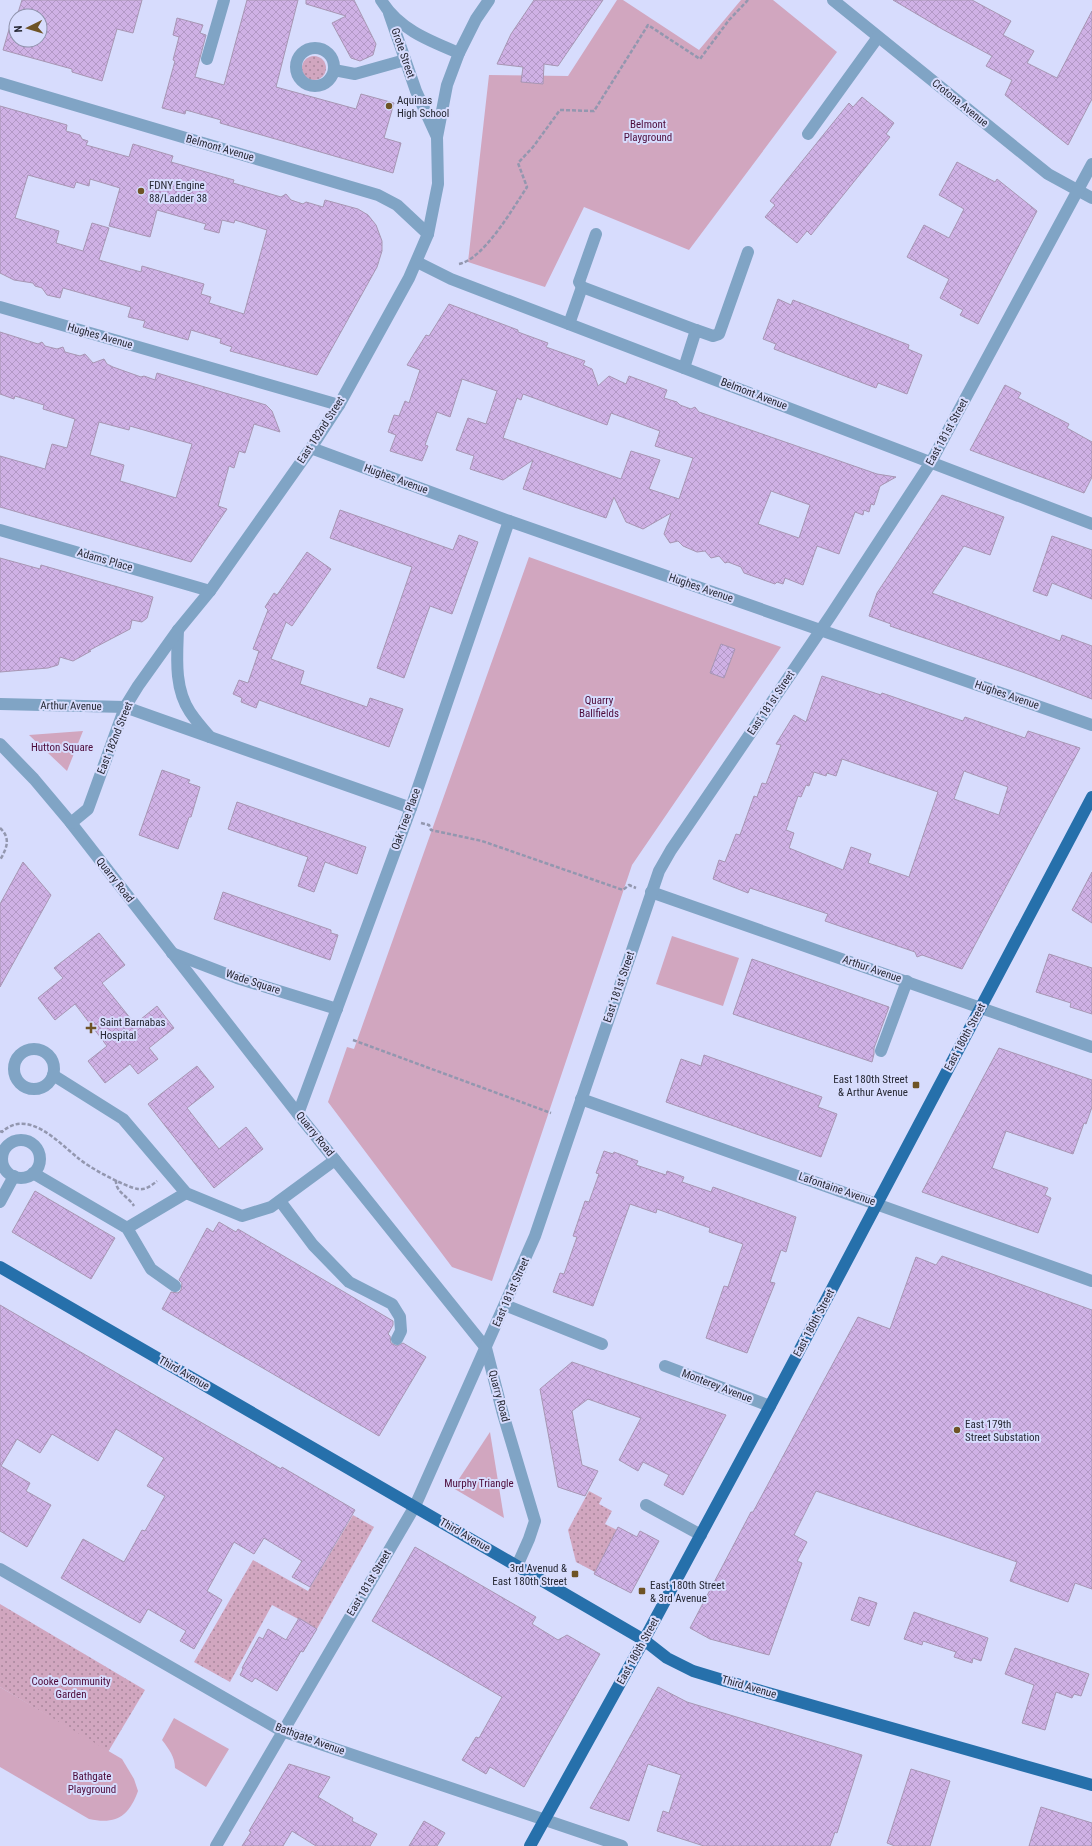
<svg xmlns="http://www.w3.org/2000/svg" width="1092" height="1846" font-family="'Roboto Condensed',sans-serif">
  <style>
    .grass { fill: url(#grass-dots) }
    .park { fill: #d1a6bf }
    .building { fill: url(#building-cross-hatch); stroke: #a796b3; fill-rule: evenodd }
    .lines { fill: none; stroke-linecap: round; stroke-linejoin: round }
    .path { stroke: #9397af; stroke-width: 2.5; stroke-dasharray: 4 2; stroke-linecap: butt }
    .minor { stroke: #80a4c5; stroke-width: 12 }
    .major { stroke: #2670ab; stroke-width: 12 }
    .poi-dot { fill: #6e5325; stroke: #d7dcfd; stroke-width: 1.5 }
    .labels { text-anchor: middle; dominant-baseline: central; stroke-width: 4; stroke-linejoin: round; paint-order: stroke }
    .street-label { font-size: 11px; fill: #262834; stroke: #d7dcfd }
    .poi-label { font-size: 11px; fill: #262834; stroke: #d7dcfd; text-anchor: start }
    .park-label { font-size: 11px; fill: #4d0b3a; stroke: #d7dcfd }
  </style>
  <defs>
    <pattern id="grass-dots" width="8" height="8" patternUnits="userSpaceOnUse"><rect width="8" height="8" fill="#d1a6bf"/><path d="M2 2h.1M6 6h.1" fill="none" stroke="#a9879c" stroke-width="1.8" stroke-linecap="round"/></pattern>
    <pattern id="building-cross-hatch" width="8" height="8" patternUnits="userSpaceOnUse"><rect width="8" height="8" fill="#cfb1e5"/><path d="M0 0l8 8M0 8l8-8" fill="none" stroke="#b298c5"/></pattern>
  </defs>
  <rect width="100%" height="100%" fill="#d7dcfd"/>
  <g class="grass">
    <circle cx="314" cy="68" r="12"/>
    <polygon points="589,1491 602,1498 599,1504 612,1511 605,1524 617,1530 595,1572 576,1562 568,1530"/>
    <polygon points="353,1515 374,1527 317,1629 272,1605 230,1682 194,1662 253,1560 308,1591"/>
    <polygon points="0,1604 145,1690 108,1752 0,1687"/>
  </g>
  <g class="park">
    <polygon points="617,0 623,0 699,50 741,0 773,0 837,52 689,250 584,207 545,287 468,262 489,75 568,76"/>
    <polygon points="529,557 781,647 632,865 492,1281 452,1267 328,1102 347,1047 354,1049"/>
    <polygon points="83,731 67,771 29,735"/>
    <polygon points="672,936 739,958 723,1006 656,984"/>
    <polygon points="490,1432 504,1518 453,1488"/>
    <path d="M 0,1687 L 122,1759 L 134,1779 L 138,1791 C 129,1816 116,1825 89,1819 L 0,1767 Z"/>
    <path d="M 174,1718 L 229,1749 L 206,1787 L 175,1768 C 175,1757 169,1749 162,1740 Z"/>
  </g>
  <g class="building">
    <polygon points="22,0 142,0 133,33 117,29 102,81 72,72 72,69 3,50 10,26 14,27 16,20 16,40 40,40 40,16 17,16"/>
    <polygon points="247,0 298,0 276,87 356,109 361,94 394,103 384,138 401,143 393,173 220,123 221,120 186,110 185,114 162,108 175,61 173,60 179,37 173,35 177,18 203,25 200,33 206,35 195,77 224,85"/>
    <polygon points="306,0 354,0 376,44 373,55 360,61 351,58 332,23 346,16 306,4"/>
    <polygon points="534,0 603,0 558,66 544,64 543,84 521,82 523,67 497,64 511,34"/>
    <polygon points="893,0 972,0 1011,21 1003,35 1034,51 1027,63 1057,78 1092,11 1092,99 1068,145 1005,95 1012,80 986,66 992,56 942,29"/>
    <polygon points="862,97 894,123 886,134 890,137 811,235 807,231 797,243 765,217 775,205 770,201 849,103 853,107"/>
    <path d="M 0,106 L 67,125 L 66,131 L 80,135 L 82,139 L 88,141 L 86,145 L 129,157 L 133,144 L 173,156 L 171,162 L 234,180 L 233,183 L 281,197 L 286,194 L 291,200 L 303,204 L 306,202 L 323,207 L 325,200 L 358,209 L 368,215 L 376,225 L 382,241 L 382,251 L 377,267 L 317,375 L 230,351 L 232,347 L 220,343 L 221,339 L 191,330 L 188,340 L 143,327 L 145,321 L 128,317 L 131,307 L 63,288 L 60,298 L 47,295 L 42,288 L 35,286 L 33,283 L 14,280 L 0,273 ZM 28,175 L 74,188 L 76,182 L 89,186 L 90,179 L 120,188 L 109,226 L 150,237 L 157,210 L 206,224 L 204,229 L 219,233 L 222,220 L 234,223 L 235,220 L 267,230 L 244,314 L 209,303 L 211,297 L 201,294 L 204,284 L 142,266 L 141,272 L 99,260 L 109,228 L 92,223 L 83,251 L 56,243 L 59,231 L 15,218 Z"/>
    <polygon points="957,162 995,182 997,179 1037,211 978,324 960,315 963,310 940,298 949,279 907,257 924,225 949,238 964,209 939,195"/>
    <polygon points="778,299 791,305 793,300 909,345 908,349 922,355 907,394 878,383 876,388 774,349 776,344 763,339"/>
    <path d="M 449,304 L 518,330 L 518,332 L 548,343 L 546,347 L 585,361 L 583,365 L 592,369 L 598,386 L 609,376 L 626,384 L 629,376 L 667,390 L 664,398 L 677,402 L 680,405 L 691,409 L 695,407 L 699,412 L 877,474 L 896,477 L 880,486 L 874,505 L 871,504 L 869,512 L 864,510 L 863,515 L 855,512 L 839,554 L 817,546 L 803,585 L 785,578 L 783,584 L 777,582 L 775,584 L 744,573 L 741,567 L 728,562 L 725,563 L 719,556 L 711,558 L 705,551 L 697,552 L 683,546 L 678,541 L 670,543 L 664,534 L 671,513 L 643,529 L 626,522 L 614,497 L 606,518 L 523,489 L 533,460 L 503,480 L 470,469 L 474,456 L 456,450 L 468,418 L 486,424 L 497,391 L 462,379 L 450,417 L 437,412 L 425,445 L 428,446 L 422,461 L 390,451 L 396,435 L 388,432 L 394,415 L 399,416 L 405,401 L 409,403 L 420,370 L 407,365 L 426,335 L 429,336 ZM 523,394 L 607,425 L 611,413 L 660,431 L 655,446 L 693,458 L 679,499 L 649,489 L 660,460 L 631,451 L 621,479 L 503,438 L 517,398 L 521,400 ZM 771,491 L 810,505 L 799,538 L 758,524 Z"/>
    <path d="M 0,332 L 38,344 L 42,342 L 45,346 L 57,349 L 63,347 L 65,352 L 80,356 L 85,354 L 93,363 L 104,359 L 107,364 L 113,367 L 141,377 L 144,376 L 155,380 L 157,373 L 266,405 L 272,411 L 280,432 L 254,424 L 245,453 L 239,451 L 234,468 L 229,466 L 218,506 L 227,509 L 191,562 L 0,507 L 0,456 L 45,469 L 52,444 L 67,448 L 75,419 L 43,409 L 44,405 L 15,396 L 14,399 L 0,394 ZM 99,422 L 129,430 L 130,426 L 192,444 L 176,498 L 120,481 L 124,465 L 90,455 Z"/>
    <polygon points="1005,385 1021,393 1018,398 1069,424 1067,428 1092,442 1092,477 1084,493 970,450"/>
    <polygon points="942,495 1004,517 990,555 964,546 932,593 1060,641 1062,635 1092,646 1092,699 1025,673 890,626 891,624 869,616 877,593"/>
    <polygon points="340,510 453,550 459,535 478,542 452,614 430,606 404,678 377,668 412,567 330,538"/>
    <polygon points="1052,536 1092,550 1092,599 1052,583 1047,596 1033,591"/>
    <polygon points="307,552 331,569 292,626 286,622 271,659 304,671 300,684 367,707 370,698 403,709 389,747 259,700 256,708 241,702 242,698 233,694 239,680 248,683 259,651 253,649 268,610 265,607 274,593 277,595"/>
    <polygon points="0,558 40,569 41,565 153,597 147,618 142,622 132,620 130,629 88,651 91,651 73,661 60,657 58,665 48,668 0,672"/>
    <polygon points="721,644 735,649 724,678 710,673"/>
    <path d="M 822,676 L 881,695 L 882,693 L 963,721 L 965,717 L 1025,738 L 1028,731 L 1080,748 L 962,969 L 922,955 L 917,957 L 915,952 L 825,921 L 828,914 L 750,888 L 748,893 L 713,879 L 719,860 L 725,862 L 736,834 L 740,835 L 754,796 L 757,797 L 762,783 L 766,784 L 781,745 L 776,744 L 794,715 L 806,722 ZM 842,759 L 938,792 L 909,877 L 868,863 L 871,854 L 851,847 L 843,870 L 789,848 L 794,833 L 786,830 L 798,796 L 801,797 L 806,785 L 809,786 L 814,772 L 826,776 L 827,773 L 836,776 ZM 964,771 L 1008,787 L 999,815 L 954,799 Z"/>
    <polygon points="162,770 190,780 188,783 200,787 191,817 189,817 178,849 139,835"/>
    <polygon points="237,802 366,847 357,874 325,862 314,892 298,886 308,857 228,829"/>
    <polygon points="23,862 51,895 0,987 0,904"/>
    <polygon points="1092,872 1092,923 1072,910"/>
    <polygon points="223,892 331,930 331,933 338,935 330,960 214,919"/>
    <polygon points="99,933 125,965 102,983 135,1024 157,1006 174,1028 149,1048 158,1059 138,1074 130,1064 105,1083 88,1061 107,1046 75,1004 55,1020 38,998 63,978 54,968"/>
    <polygon points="1049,954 1092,968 1092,1014 1070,1007 1071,1003 1036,992"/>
    <polygon points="752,959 889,1007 874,1048 874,1054 872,1062 733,1014"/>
    <polygon points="999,1048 1092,1080 1092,1107 1086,1124 1084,1123 1073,1154 1006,1131 992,1168 1048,1188 1045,1195 1051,1198 1038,1233 922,1192"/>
    <polygon points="704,1055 822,1097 818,1107 837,1114 821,1157 666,1102 681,1059 701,1066"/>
    <polygon points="197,1066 214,1087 187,1108 219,1149 246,1127 263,1149 214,1188 148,1104"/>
    <polygon points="604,1151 613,1154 614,1152 638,1161 636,1165 666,1175 667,1171 684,1177 682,1182 711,1192 713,1187 796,1217 786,1252 781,1250 770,1282 775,1283 747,1353 706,1338 724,1286 728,1287 743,1244 709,1232 710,1228 657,1209 656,1213 630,1204 593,1306 553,1292 560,1273 564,1274 577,1237 573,1236 585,1201 589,1202 599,1174 596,1173"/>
    <polygon points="35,1191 115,1238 91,1279 12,1232"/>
    <polygon points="219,1222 236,1232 238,1229 393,1321 393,1325 388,1334 390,1336 391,1343 397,1346 403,1343 426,1357 379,1436 162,1309 171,1292 178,1293 181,1290 182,1283 179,1280 207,1228 213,1232"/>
    <polygon points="942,1256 1092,1310 1092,1589 1075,1583 1068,1602 1010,1581 1017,1562 816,1491 794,1535 807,1542 797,1561 802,1563 769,1655 710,1639 690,1628 751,1512 753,1512 858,1317 890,1329 916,1257 936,1265"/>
    <polygon points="0,1305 281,1469 282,1467 355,1510 310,1587 292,1577 302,1561 264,1538 254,1554 234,1542 207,1591 222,1600 194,1649 180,1641 186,1631 148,1609 140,1623 61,1578 83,1539 124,1562 142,1530 145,1531 165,1496 147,1486 164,1458 116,1429 98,1461 52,1434 40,1453 17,1439 1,1466 30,1483 26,1491 51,1505 27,1547 0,1531"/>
    <polygon points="572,1362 726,1415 683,1495 664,1485 669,1475 643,1462 638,1471 619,1460 641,1418 588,1399 572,1411 582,1465 598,1471 585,1496 558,1487 540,1389"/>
    <polygon points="618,1527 637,1537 640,1531 659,1541 631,1593 594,1574"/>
    <polygon points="415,1547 536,1617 532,1624 558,1640 567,1635 600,1654 524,1787 490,1767 486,1774 462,1760 476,1737 479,1738 502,1697 372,1621"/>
    <polygon points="859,1597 877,1603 869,1626 851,1620"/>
    <polygon points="914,1612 988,1638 981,1661 973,1658 972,1663 954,1657 956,1652 923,1641 922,1645 904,1639"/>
    <polygon points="299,1618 317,1629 303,1652 301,1651 277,1691 255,1678 252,1682 240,1675 243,1669 242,1668 259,1637 263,1639 268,1629 286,1640"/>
    <polygon points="1015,1648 1089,1674 1081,1696 1074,1694 1072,1698 1056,1692 1045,1730 1022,1723 1034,1685 1005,1674"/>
    <polygon points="658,1687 687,1702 862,1755 837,1833 835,1832 830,1846 704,1846 657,1831 663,1811 669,1813 681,1775 648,1764 629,1821 590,1808"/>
    <polygon points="289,1764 330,1777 318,1797 353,1818 352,1821 377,1834 370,1846 316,1846 292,1831 283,1846 242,1846 251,1832 249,1831"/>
    <polygon points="911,1769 950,1781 930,1846 895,1846 887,1843"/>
    <polygon points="1041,1807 1092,1823 1092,1846 1029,1846"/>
    <polygon points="424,1821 445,1833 437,1846 409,1846"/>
  </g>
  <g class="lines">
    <g class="path">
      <path d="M 459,264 C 484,259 513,208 527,187 L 518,163 L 533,147 L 560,110 L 594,111 L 648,25 L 700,59 L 729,20 L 748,0"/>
      <polyline points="421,823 429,825 431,830 482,841 623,890 629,885 636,888"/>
      <path d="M 0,828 C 11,838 7,848 0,860"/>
      <polyline points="353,1040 551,1113"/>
      <path d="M 0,1131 L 2,1132 C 28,1108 58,1142 78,1158 C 88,1167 125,1187 138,1189 C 146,1190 151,1186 157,1181"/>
      <path d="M 116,1180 C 115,1192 128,1196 134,1206"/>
    </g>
    <g class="minor">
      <path d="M 381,0 C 398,29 430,41 459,53"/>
      <polyline points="833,0 1048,174 1092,198"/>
      <polyline points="389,13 416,91 437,137"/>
      <circle cx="315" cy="67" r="19"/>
      <polyline points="207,59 224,0"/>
      <polyline points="334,70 355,74 405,60"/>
      <polyline points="0,83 378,195 397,205 428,234"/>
      <polyline points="808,134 878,37"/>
      <polyline points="596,234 579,282 582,287 696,330"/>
      <polyline points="417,262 451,279 1092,524"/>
      <polyline points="0,307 339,405"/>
      <polyline points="569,324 582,287"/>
      <polyline points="684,368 696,330 713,336 719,334 748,252"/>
      <polyline points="311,448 509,521 1092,725"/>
      <polyline points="0,530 210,591"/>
      <path d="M 178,630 C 177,657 174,688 190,712 C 196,721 203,729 210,737"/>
      <polyline points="0,704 125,707 411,808"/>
      <polyline points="0,744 34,779 71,823 298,1114 486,1348 503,1414 535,1521 529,1539 517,1566"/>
      <polyline points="71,823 88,809 125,707 138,686 178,630 210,591 311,448 339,405 409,278 428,234 438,184 437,137 447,85 459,53 476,19 489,0"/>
      <polyline points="651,892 1092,1047"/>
      <polyline points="172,953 237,978 337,1009"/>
      <circle cx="34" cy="1069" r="20"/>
      <polyline points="881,1051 907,981"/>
      <polyline points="53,1075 123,1119 186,1193 242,1216 271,1207 335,1160"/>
      <polyline points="581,1099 1092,1281"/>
      <polyline points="298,1114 411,808 509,521"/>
      <circle cx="21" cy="1159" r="19"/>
      <polyline points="33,1173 127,1228 151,1269 175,1286"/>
      <polyline points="280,1201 313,1245 349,1282 392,1304 400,1317 401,1331 397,1339"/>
      <polyline points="0,1202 14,1176"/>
      <polyline points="127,1228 186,1193"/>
      <polyline points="505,1305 602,1344"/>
      <polyline points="665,1366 770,1406"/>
      <polyline points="646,1505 701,1535"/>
      <polyline points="0,1569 282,1731 622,1846"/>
      <polyline points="216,1846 415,1506 535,1236 659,871 671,850 831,615 931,462 1092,164"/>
    </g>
    <g class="major">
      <polyline points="0,1267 517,1566 644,1640 667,1658 693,1671 726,1681 1092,1785"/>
      <polyline points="530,1846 644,1640 770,1406 1092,797"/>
    </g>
  </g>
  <g class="poi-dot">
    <circle cx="389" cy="106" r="4"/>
    <circle cx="141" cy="191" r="4"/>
    <path d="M89 1022h4v4h4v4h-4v4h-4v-4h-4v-4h4z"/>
    <rect x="912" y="1081" width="8" height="8" rx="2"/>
    <circle cx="957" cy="1430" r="4"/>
    <rect x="571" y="1570" width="8" height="8" rx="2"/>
    <rect x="638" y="1587" width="8" height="8" rx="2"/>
  </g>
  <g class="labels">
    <g class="street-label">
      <text transform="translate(403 53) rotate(71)">Grote Street</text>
      <text transform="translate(960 103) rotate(39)">Crotona Avenue</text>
      <text transform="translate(220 148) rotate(16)">Belmont Avenue</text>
      <text transform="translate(100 336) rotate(16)">Hughes Avenue</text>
      <text transform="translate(754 394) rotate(21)">Belmont Avenue</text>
      <text transform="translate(321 430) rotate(-57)">East 182nd Street</text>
      <text transform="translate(947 432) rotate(-61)">East 181st Street</text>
      <text transform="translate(396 479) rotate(20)">Hughes Avenue</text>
      <text transform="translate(105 560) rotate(16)">Adams Place</text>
      <text transform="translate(701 588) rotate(19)">Hughes Avenue</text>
      <text transform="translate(1007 695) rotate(19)">Hughes Avenue</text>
      <text transform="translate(771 703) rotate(-56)">East 181st Street</text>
      <text transform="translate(71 706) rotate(1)">Arthur Avenue</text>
      <text transform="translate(115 738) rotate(-68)">East 182nd Street</text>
      <text transform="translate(406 819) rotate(-70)">Oak Tree Place</text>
      <text transform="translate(115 880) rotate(52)">Quarry Road</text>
      <text transform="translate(872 969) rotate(19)">Arthur Avenue</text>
      <text transform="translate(253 982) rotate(18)">Wade Square</text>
      <text transform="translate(619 987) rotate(-71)">East 181st Street</text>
      <text transform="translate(965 1037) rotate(-62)">East 180th Street</text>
      <text transform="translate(315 1134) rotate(51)">Quarry Road</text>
      <text transform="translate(837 1189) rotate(19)">Lafontaine Avenue</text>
      <text transform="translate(511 1292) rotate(-66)">East 181st Street</text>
      <text transform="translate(814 1323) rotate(-62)">East 180th Street</text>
      <text transform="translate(184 1373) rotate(30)">Third Avenue</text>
      <text transform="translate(717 1386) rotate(21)">Monterey Avenue</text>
      <text transform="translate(499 1396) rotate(75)">Quarry Road</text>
      <text transform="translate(465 1535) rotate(30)">Third Avenue</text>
      <text transform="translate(369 1583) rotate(-59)">East 181st Street</text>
      <text transform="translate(638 1651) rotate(-61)">East 180th Street</text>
      <text transform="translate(749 1687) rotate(16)">Third Avenue</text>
      <text transform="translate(310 1739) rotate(20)">Bathgate Avenue</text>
    </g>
    <g class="poi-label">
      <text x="397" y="100">Aquinas<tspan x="397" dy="13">High School</tspan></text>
      <text x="149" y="185">FDNY Engine<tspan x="149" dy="13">88/Ladder 38</tspan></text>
      <text x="100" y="1022">Saint Barnabas<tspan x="100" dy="13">Hospital</tspan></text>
      <text x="908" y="1079" text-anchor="end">East 180th Street<tspan x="908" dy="13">&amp; Arthur Avenue</tspan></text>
      <text x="965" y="1424">East 179th<tspan x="965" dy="13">Street Substation</tspan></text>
      <text x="567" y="1568" text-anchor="end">3rd Avenud &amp;<tspan x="567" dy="13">East 180th Street</tspan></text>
      <text x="650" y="1585">East 180th Street<tspan x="650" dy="13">&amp; 3rd Avenue</tspan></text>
    </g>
    <g class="park-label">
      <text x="648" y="124">Belmont<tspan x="648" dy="13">Playground</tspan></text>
      <text x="599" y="700">Quarry<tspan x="599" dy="13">Ballfields</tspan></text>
      <text x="62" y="747">Hutton Square</text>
      <text x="479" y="1483">Murphy Triangle</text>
      <text x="71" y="1681">Cooke Community<tspan x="71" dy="13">Garden</tspan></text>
      <text x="92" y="1776">Bathgate<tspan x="92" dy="13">Playground</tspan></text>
    </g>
  </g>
  <g transform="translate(28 28) rotate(265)"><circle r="19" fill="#d7dcfd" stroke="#9094ad"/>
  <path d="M0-3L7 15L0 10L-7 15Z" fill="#6e5325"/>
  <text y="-6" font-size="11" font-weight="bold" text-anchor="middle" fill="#262834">N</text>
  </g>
</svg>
